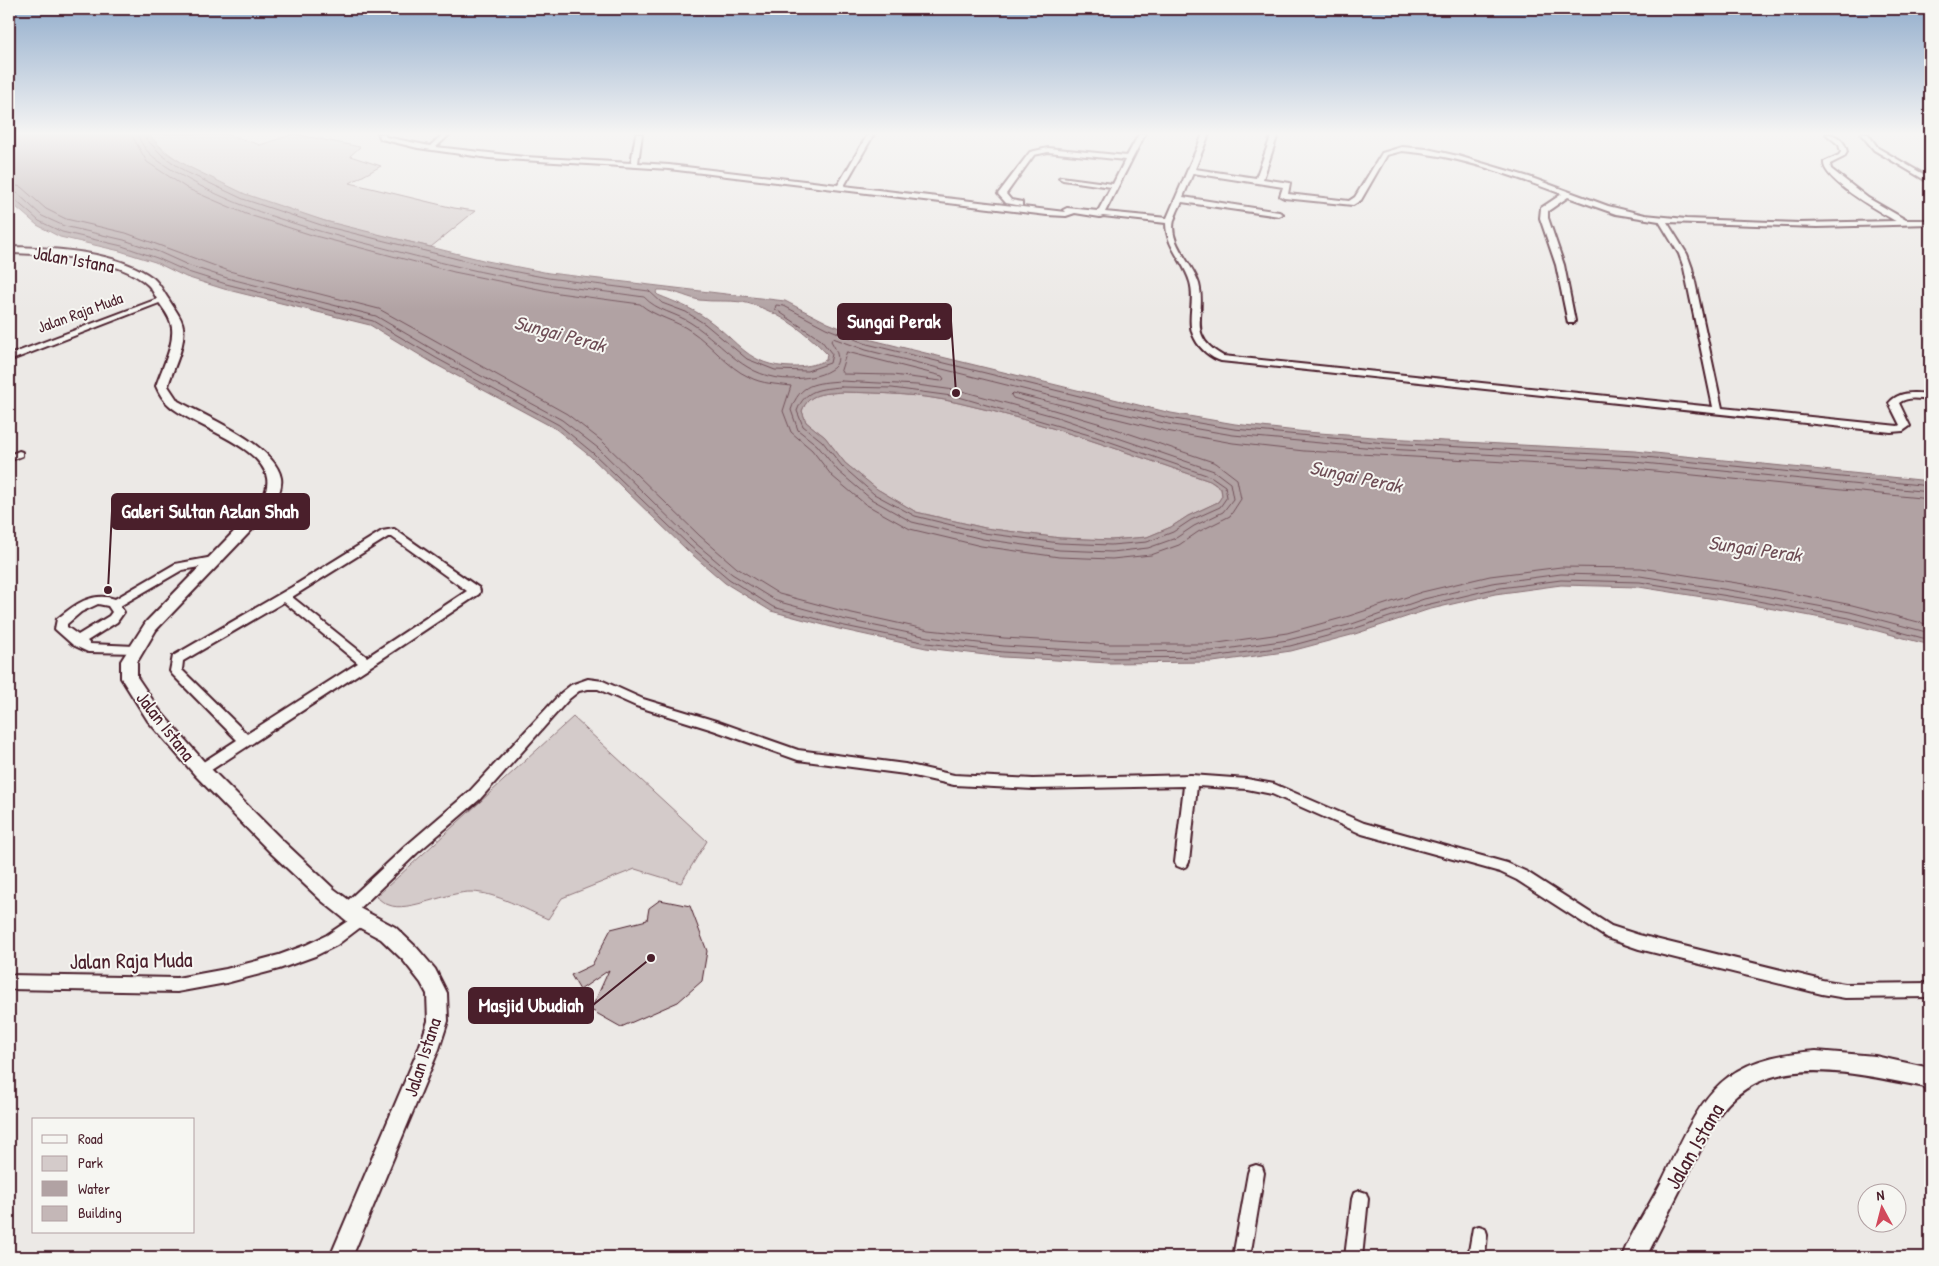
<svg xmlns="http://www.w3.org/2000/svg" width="1939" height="1266" font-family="'Patrick Hand',sans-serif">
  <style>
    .green { fill: #d4cbca; stroke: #8f757a }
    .water { fill: #b1a2a3; stroke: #886e73; fill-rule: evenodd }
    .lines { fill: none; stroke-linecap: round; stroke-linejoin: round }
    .shore { stroke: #73535b; stroke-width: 1 }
    .building { fill: #c4b7b7; stroke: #4a1f2b }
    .street-casing { stroke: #4a1f2b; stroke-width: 4 }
    .secondary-casing { stroke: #4a1f2b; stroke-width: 4 }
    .street { fill: #f6f6f2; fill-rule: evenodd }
    .secondary { fill: #f6f6f2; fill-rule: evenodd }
    .labels { text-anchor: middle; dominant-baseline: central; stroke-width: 4; stroke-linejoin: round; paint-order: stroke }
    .far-street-label { font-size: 16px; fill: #4a1f2b; stroke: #f6f6f2 }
    .street-label { font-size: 19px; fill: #4a1f2b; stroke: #f6f6f2 }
    .water-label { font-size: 20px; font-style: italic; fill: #6e4d55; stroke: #f6f6f2 }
    .near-street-label { font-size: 22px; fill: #4a1f2b; stroke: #f6f6f2 }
    .leader { fill: none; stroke: #4a1f2b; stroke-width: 2 }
    .callout-dot { fill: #4a1f2b; stroke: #f6f6f2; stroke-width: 2 }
    .callout { fill: #4a1f2b; stroke: #4a1f2b; stroke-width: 2 }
    .callout-label { font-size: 20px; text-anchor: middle; font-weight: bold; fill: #fff }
  </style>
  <rect width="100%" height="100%" fill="#ece9e6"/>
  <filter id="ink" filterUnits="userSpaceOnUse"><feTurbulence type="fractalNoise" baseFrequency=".02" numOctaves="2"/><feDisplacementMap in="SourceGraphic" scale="10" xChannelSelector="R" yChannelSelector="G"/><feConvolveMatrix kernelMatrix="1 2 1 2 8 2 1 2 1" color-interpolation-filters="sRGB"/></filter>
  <g filter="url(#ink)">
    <g class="green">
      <path d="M 148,134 L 227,134 L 260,145 L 294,134 L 360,147 L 350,156 L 381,166 L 350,183 L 454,208 L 475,211 L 431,247 C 352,229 202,197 148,134 Z"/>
      <path d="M 842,392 C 881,393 921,394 959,403 C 1044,422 1128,453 1210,481 L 1221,489 L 1222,496 L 1218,502 L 1188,516 L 1171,527 L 1147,537 L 1111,540 L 1060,538 L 985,528 L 916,512 L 877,489 L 845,463 L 825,437 L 806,422 L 802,411 C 809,392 824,394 842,392 Z"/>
      <path d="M 573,717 L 707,841 L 681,883 L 635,869 L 562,898 L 548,919 C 524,909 497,893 472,892 C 449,891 407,913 389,905 C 384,904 380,899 376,897 Z"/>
    </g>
    <path class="water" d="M 9,134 L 148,134 L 165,152 L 189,167 L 245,194 L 325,221 L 487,261 L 549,273 L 785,301 L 828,323 L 868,339 L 1171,413 L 1235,424 L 1306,432 L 1387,438 L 1635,451 L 1930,481 L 1930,645 L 1848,623 L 1747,604 L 1639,587 L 1561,585 L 1495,594 L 1427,610 L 1355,634 L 1291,651 L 1213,662 L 1109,663 L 1003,657 L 926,648 L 839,629 L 771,611 L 725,583 L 687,550 L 590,456 L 556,429 L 433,363 L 370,325 L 224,289 L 186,277 L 155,262 L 120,251 L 60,237 L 37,225 L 9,201 ZM 658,290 C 672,289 685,297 699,300 C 713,302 728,300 742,302 C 773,308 806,331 827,354 L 826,360 C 816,365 804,367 792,367 C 747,366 740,342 707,319 C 692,308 675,302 658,295 L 656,293 ZM 842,392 C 881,393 921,394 959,403 C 1044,422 1128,453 1210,481 L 1221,488 L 1222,496 L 1218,502 L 1188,516 L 1171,527 L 1147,537 L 1111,540 L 1060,538 L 985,528 L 916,512 L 877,489 L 845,463 L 825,437 L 806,422 L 802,411 C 809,392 824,394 842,392 Z"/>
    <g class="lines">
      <g class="shore">
        <path d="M 131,134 L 147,162 L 188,189 L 246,214 L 315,236 L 454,272 L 558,293 L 640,304 C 655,317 675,320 691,331 C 712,345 727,367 749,377 C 762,384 777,384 791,386 L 783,411 L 791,432 L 812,450 L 832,476 L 865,504 L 910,529 L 981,546 L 1059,557 L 1112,559 L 1151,555 L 1179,545 L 1198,532 L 1230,516 L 1241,499 L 1237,479 L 1216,463 L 1101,424 L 1013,398 L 1011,395 L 1013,393 L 1166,431 L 1233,443 L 1304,451 L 1634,469 L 1930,499"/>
        <path d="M 138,134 C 142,153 162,163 177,173 C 237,209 305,228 372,245 C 430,260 488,275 546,284 C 579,289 611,292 644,297 C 657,311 676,313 691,323 C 727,346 743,379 792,379 C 805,378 819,377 830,370 C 843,363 837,351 831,341 L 833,338 L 866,350 L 1107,410 L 1168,424 L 1233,435 L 1386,449 L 1634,462 L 1930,492"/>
        <polyline points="145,134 146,139 162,155 186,172 243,199 324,226 486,266 548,278 649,291 662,303 686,312 705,324 747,359 775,370 807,371 830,363 832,354 821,340 775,309 776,305 784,306 826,328 867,344 1169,418 1234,429 1386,443 1635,456 1930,486"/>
        <polyline points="9,184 21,187 46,209 66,219 126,233 229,271 379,309 567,414 603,442 700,536 737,568 779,594 843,611 929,630 1004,638 1109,644 1211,644 1287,633 1349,616 1422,592 1490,576 1561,567 1641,568 1750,585 1852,605 1930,625"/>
        <polyline points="9,191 17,193 42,216 64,226 124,240 159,252 190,266 227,278 376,316 439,353 562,420 598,448 694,542 732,574 776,601 842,619 928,637 1004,646 1109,652 1212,651 1288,640 1352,624 1424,599 1492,583 1561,574 1640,576 1748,593 1850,612 1930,633"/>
        <polyline points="9,198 14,199 39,221 62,232 122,246 157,258 188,272 226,284 373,321 436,358 559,425 593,453 690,546 729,579 773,607 840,625 927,643 1003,652 1109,658 1212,657 1290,646 1353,629 1426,605 1493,589 1561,580 1640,582 1747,599 1849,618 1930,640"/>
        <polygon points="847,352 942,376 944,379 941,381 893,375 843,374 841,371"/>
        <path d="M 841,381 L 917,385 L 962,391 L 1057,417 L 1214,471 L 1230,483 L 1233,499 L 1223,512 L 1194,526 L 1176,538 L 1148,548 L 1112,552 L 1059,550 L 983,539 L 912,522 L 871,499 L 838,471 L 817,445 L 798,430 L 791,410 C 800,383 815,383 841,381 Z"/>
        <path d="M 841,387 L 892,388 L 959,397 L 1096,437 L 1212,477 L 1225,486 L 1227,497 L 1220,507 L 1191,520 L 1173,532 L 1147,542 L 1111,545 L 1059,543 L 984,533 L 915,516 L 874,494 L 842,466 L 822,441 L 803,426 L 797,411 C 805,389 820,389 841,387 Z"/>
      </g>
    </g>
    <polygon class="building" points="660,900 690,906 707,951 702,981 678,1002 621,1027 591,1010 609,970 580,990 571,975 592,965 611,929 647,920 649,908"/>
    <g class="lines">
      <defs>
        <g id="street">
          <path d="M 378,134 L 384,134 L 386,137 L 430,146 L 443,134 L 450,134 L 436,147 L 525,157 L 631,163 L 636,134 L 642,134 L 638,163 L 669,165 L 838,185 L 868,134 L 874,134 L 844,186 L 1065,212 L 1063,210 L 1067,208 L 1098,211 L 1111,187 L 1063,180 L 1059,178 L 1061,177 L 1113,184 L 1125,160 L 1048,152 L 1034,155 L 1006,194 L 1011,200 L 1022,202 L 1022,206 L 1006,203 L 998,194 L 1030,152 L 1048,148 L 1127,156 L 1139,134 L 1145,134 L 1105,212 L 1167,218 L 1203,134 L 1209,134 L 1195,169 L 1256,178 L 1272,134 L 1278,134 L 1263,179 L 1290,183 L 1288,194 L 1349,201 L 1355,197 L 1382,153 L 1402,147 L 1427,149 L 1458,156 L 1529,177 L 1608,206 L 1645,215 L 1686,219 L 1799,223 L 1896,221 C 1880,212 1822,180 1824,162 L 1839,155 L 1841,152 L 1839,145 L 1826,134 C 1837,134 1845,141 1847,152 L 1844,157 L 1830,164 L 1831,169 L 1868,198 L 1906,220 L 1930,220 L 1930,224 L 1817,227 L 1667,222 L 1687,254 L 1692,268 L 1722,408 L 1898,426 L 1900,425 L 1889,403 C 1900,390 1916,393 1930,394 L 1930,400 C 1919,399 1908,396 1899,403 L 1910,426 L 1903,431 L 1891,432 L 1221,361 C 1211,358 1200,349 1195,339 C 1185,322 1196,301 1190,282 C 1184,261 1166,247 1166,223 L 1103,216 L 1100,217 L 1075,213 L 1066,216 L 1047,215 L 669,169 L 489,158 L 418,148 L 381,139 ZM 1402,151 C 1457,155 1510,175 1562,194 L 1541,208 L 1540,218 L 1556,265 L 1568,323 L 1574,323 L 1575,321 L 1564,265 L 1548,218 L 1548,211 L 1568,197 L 1616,214 L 1659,221 L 1679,254 L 1684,268 L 1713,407 L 1223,356 C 1185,334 1207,316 1199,284 C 1193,263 1168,244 1174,220 C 1176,214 1179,207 1182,202 L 1279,216 L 1283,214 L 1279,212 L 1183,197 L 1193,173 L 1283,187 L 1280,196 L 1284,198 L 1353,205 L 1361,200 L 1387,155 Z"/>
          <polygon points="1861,134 1868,134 1878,148 1930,178 1930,183 1874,150"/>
          <polygon points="160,298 167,300 9,361 9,355"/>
          <polygon points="19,451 22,452 22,456 9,461 9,455"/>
          <path d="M 394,529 L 479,588 L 480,591 L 479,594 L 377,662 L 205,774 L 201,775 L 197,774 L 195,770 L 197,766 L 237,740 L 172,674 L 170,671 L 173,656 L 292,587 L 382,531 ZM 388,537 L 392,537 L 467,591 L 367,657 L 292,597 ZM 284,602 L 358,663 L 247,734 L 182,670 L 183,661 Z"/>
          <path d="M 213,557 L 217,558 L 218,561 L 217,564 L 182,570 L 120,606 L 124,612 L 117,622 L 87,641 L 90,644 L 135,646 L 139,647 L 141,650 L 139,653 L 88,652 L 73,645 L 55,629 L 57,619 C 74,605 92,591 115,599 L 175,564 ZM 98,604 L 108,606 L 112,612 L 109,616 L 78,635 L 67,627 L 67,624 L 81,612 Z"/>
          <polygon points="588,679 603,681 643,699 716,721 798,750 905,764 954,775 1033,779 1191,775 1247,779 1274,784 1364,823 1507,863 1527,872 1611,926 1639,935 1822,980 1845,984 1930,983 1930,997 1845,998 1822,994 1639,949 1607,938 1517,880 1500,872 1362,834 1272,794 1247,789 1197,786 1189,862 1187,866 1182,868 1177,866 1175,862 1184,786 1033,789 954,785 905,774 798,760 713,730 636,706 598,689 588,689 579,691 569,699 480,799 417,853 353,915 348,916 343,915 341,910 343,905 407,845 470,791 561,693 571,685"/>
          <polygon points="361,912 366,913 368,918 366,923 337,945 315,956 279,969 226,983 177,992 9,989 9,975 177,978 226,969 279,955 306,945 327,935"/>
          <polygon points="1256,1165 1262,1167 1264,1173 1250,1257 1233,1257 1248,1173 1250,1167"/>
          <polygon points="1360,1191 1366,1193 1368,1199 1362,1257 1345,1257 1352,1199 1354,1193"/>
          <polygon points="1479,1226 1485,1228 1487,1234 1485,1257 1468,1257 1473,1228"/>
        </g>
        <g id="secondary">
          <path d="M 9,247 C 54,248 116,251 153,278 C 160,284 164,293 169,300 C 174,309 182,317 183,327 C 186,346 173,368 168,386 L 178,401 C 205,416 275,445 281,478 C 283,490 274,503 268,513 L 156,630 L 137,662 L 137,677 L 160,711 L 207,765 L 284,842 L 334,889 L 361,909 L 395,927 L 417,948 L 435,969 L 447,993 L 448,1021 L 439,1049 L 352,1257 L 330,1257 L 419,1048 L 428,1021 L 427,994 L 421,983 L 403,960 L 381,939 L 347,921 L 322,901 L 272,854 L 195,775 L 148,721 L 121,678 L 121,661 L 146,622 L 258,507 C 263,499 269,488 267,478 C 262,445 190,425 169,405 C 163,400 159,393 156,386 C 162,368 174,346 172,328 C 171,319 165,311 160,304 C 156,298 153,290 148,285 C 119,257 47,254 9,253 Z"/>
          <path d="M 1816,1051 L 1875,1056 L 1930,1068 L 1930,1088 C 1859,1075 1762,1045 1715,1121 L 1646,1257 L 1622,1257 C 1630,1234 1649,1206 1661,1183 C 1702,1100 1713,1058 1816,1051 Z"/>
        </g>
      </defs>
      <use href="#street" class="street-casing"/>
      <use href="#secondary" class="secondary-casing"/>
      <use href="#street" class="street"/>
      <use href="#secondary" class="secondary"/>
    </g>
  </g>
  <linearGradient id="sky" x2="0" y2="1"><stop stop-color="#92adcc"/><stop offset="0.43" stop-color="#f6f5f4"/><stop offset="1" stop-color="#f6f5f4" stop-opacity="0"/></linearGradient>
  <rect width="1939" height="311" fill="url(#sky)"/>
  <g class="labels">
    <g class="far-street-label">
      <text transform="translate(80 312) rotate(-20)">Jalan Raja Muda</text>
    </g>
    <g class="street-label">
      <text transform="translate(74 259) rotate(10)">Jalan Istana</text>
      <text transform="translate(166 726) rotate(52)">Jalan Istana</text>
      <text transform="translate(422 1057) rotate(-72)">Jalan Istana</text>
    </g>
    <g class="water-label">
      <text transform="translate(560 333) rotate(15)">Sungai Perak</text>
      <text transform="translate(1356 476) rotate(12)">Sungai Perak</text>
      <text transform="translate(1755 548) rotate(8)">Sungai Perak</text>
    </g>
    <g class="near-street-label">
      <text transform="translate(131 960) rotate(-1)">Jalan Raja Muda</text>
      <text transform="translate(1694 1146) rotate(-60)">Jalan Istana</text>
    </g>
  </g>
  <path class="leader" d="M956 393L951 321M108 590L112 511M651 958L593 1005"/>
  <g class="callout-dot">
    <circle cx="956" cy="393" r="5"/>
    <circle cx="108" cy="590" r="5"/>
    <circle cx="651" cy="958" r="5"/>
  </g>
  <g class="callout">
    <rect x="838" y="304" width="113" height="35" rx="5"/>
    <rect x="112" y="494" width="197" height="35" rx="5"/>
    <rect x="469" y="988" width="124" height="35" rx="5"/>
  </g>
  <g class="callout-label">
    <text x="894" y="328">Sungai Perak</text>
    <text x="210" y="518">Galeri Sultan Azlan Shah</text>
    <text x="531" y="1012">Masjid Ubudiah</text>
  </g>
  <rect width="1939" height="1266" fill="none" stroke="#f6f6f2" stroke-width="30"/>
  <rect x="15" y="15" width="1909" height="1236" fill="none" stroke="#4a1f2b" stroke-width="2" filter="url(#ink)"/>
  <rect x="32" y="1118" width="162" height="115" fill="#f6f6f2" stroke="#b1a0a2"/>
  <rect x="42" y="1135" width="25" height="8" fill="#f6f6f2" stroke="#b1a0a2"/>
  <text x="78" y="1144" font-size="15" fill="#4a1f2b">Road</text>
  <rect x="42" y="1156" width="25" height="15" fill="#d4cbca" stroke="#b1a0a2"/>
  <text x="78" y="1168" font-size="15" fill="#4a1f2b">Park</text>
  <rect x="42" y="1181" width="25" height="15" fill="#b1a2a3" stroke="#b1a0a2"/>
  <text x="78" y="1194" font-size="15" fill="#4a1f2b">Water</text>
  <rect x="42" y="1206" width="25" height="15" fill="#c4b7b7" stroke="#b1a0a2"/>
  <text x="78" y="1218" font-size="15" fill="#4a1f2b">Building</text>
  <g transform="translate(1882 1208) rotate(353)"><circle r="24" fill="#f6f6f2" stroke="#b1a0a2"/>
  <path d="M0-4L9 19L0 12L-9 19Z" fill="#d1495b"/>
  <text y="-8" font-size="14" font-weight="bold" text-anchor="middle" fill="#4a1f2b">N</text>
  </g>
</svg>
